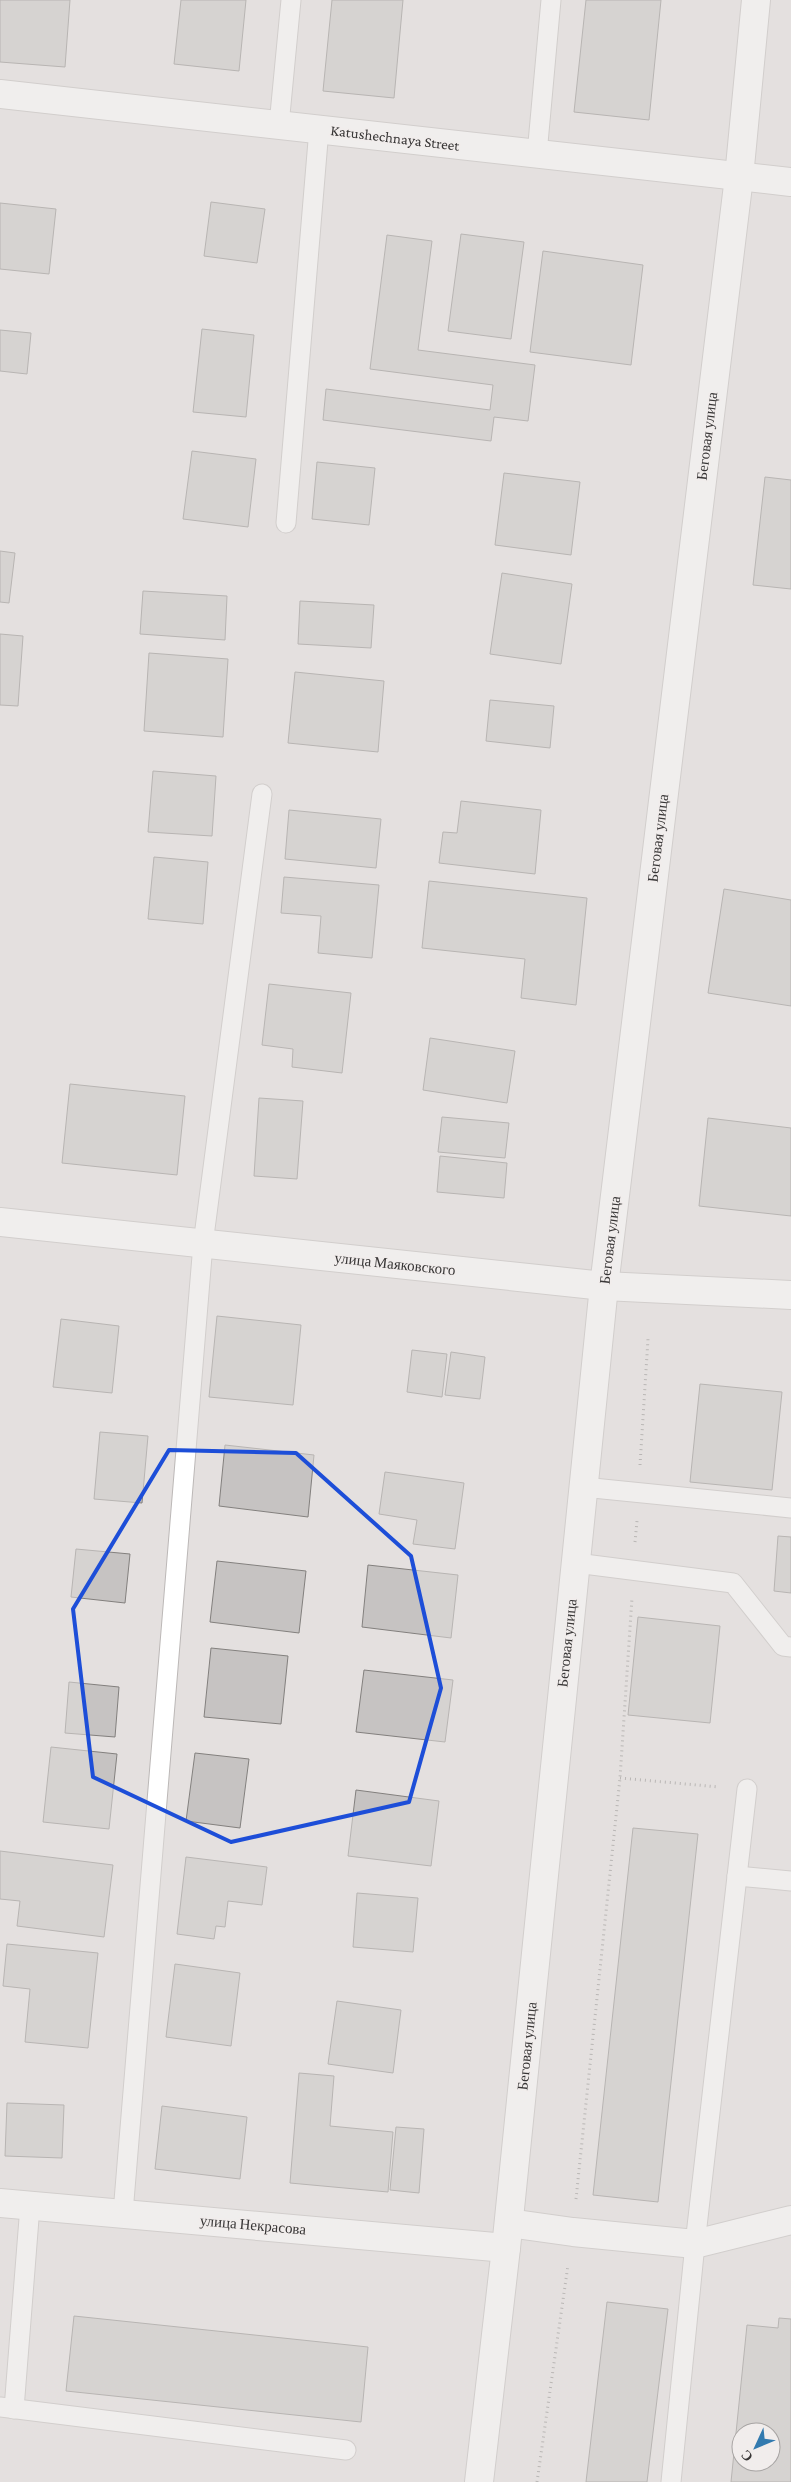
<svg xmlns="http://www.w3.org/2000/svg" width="791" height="2482" font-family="'Crimson Pro',serif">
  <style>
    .building { fill: #c6c3c2; stroke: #83807e; fill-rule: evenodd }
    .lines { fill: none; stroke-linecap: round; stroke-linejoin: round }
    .service-casing { stroke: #bcb8b7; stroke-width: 21 }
    .minor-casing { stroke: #bcb8b7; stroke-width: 30 }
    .path { stroke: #868483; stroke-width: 3; stroke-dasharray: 1 4; stroke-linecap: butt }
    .service { stroke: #fff; stroke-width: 19 }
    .minor { stroke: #fff; stroke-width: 28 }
    .marked { fill: none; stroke: #1d4ed8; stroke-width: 4; stroke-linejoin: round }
    .labels { text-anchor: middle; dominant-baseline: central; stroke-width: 4; stroke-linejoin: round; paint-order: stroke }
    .street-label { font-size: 15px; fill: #383636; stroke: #f1edec }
  </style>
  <rect width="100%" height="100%" fill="#e4e0df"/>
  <g class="building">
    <polygon points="0,0 70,0 65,67 0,62"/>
    <polygon points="181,0 246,0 239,71 174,64"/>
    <polygon points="332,0 403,0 394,98 323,91"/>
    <polygon points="586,0 661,0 649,120 574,112"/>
    <polygon points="211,202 265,209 257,263 204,256"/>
    <polygon points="0,203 56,209 49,274 0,269"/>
    <polygon points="461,234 524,242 511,339 448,331"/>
    <polygon points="387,235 432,241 418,350 535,365 528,421 494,417 491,441 323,420 326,389 490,410 493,385 370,369"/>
    <polygon points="543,251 643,265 631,365 530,352"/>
    <polygon points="202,329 254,335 246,417 193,412"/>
    <polygon points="0,330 31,333 27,374 0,371"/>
    <polygon points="192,451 256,459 248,527 183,519"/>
    <polygon points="317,462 375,468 369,525 312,519"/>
    <polygon points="504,473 580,482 571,555 495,545"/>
    <polygon points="765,477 791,480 791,589 753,585"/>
    <polygon points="0,551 15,553 9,603 0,602"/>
    <polygon points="502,573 572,584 561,664 490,654"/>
    <polygon points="143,591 227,596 225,640 140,634"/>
    <polygon points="300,601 374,605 371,648 298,644"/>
    <polygon points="0,634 23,636 18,706 0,705"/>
    <polygon points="149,653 228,659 223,737 144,731"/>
    <polygon points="295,672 384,681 378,752 288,743"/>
    <polygon points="490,700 554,706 550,748 486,741"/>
    <polygon points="153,771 216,776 212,836 148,832"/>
    <polygon points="461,801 541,810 535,874 439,863 443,832 457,833"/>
    <polygon points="289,810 381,819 376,868 285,859"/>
    <polygon points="154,857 208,862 203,924 148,919"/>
    <polygon points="284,877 379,885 372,958 318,953 321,916 281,913"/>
    <polygon points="429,881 587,898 576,1005 521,998 525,959 422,948"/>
    <polygon points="724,889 791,900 791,1006 708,993"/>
    <polygon points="269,984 351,993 342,1073 292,1067 293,1049 262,1045"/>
    <polygon points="430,1038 515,1051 507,1103 423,1090"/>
    <polygon points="70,1084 185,1096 177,1175 62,1163"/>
    <polygon points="259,1098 303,1101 297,1179 254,1176"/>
    <polygon points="442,1117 509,1123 505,1158 438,1152"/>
    <polygon points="708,1118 791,1128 791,1216 699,1206"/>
    <polygon points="440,1156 507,1163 504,1198 437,1192"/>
    <polygon points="217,1316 301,1325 293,1405 209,1397"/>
    <polygon points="61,1319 119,1326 112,1393 53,1387"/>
    <polygon points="412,1350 447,1354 442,1397 407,1392"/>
    <polygon points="451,1352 485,1357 480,1399 445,1395"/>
    <polygon points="700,1384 782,1392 772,1490 690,1482"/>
    <polygon points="100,1432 148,1436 142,1503 94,1499"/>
    <polygon points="225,1445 314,1455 308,1517 219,1506"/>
    <polygon points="385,1472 464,1483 455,1549 413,1544 417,1520 379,1514"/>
    <polygon points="778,1536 791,1537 791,1593 774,1591"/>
    <polygon points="76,1549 130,1554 125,1603 71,1597"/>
    <polygon points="217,1561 306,1571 299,1633 210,1622"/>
    <polygon points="368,1565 458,1575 451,1638 362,1627"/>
    <polygon points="638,1617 720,1626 710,1723 628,1715"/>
    <polygon points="211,1648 288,1656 281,1724 204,1717"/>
    <polygon points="364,1670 453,1680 445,1742 356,1732"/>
    <polygon points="69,1682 119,1687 115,1737 65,1733"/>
    <polygon points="51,1747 117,1754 109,1829 43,1822"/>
    <polygon points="195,1753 249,1759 240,1828 186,1821"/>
    <polygon points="356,1790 439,1801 431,1866 348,1856"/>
    <polygon points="633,1828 698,1834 658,2202 593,2195"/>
    <polygon points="0,1851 113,1865 104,1937 17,1926 20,1901 0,1899"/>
    <polygon points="186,1857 267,1867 262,1905 228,1901 225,1927 216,1926 214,1939 177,1934"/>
    <polygon points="357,1893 418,1898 413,1952 353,1947"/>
    <polygon points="7,1944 98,1953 88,2048 25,2042 30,1989 3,1986"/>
    <polygon points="175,1964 240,1973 231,2046 166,2037"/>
    <polygon points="337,2001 401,2010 393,2073 328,2064"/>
    <polygon points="299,2073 334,2076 330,2126 393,2132 388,2192 290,2183"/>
    <polygon points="7,2103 64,2105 62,2158 5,2156"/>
    <polygon points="162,2106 247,2117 240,2179 155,2169"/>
    <polygon points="396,2127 424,2129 419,2193 390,2190"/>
    <polygon points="607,2302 668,2309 647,2482 586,2482"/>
    <polygon points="74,2316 368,2347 361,2422 66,2391"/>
    <path d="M 779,2318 L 791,2319 L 791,2482 L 731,2482 L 747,2325 L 778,2328 ZM 741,2432 L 771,2432 L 771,2462 L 741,2462 Z"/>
  </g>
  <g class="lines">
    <defs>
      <g id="service">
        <polyline points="279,125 291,0"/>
        <polyline points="537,154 551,0"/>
        <polyline points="286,523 319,129"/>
        <polyline points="583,1487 791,1508"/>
        <polyline points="576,1563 733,1583 783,1646 791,1647"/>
        <polyline points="737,1876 791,1881"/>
        <polyline points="123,2213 203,1244 262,794"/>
        <polyline points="0,2407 346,2450"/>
        <polyline points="14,2409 30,2206"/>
        <polyline points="671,2482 695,2244 747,1789"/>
      </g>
      <g id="minor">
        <polyline points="0,94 791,182"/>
        <polyline points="0,1222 604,1286 791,1295"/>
        <polyline points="0,2203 506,2248"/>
        <polyline points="509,2223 573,2232 695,2244 791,2220"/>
        <polyline points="479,2482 506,2248 604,1286 739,177 756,0"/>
      </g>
    </defs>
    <use href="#service" class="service-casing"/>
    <use href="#minor" class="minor-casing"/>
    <g class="path">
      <polyline points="640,1465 648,1339"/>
      <polyline points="635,1542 637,1521"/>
      <polyline points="620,1778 719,1787"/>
      <polyline points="576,2199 620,1778 632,1598"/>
      <polyline points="537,2482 568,2265"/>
    </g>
    <use href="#service" class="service"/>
    <use href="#minor" class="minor"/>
  </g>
  <path d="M0 0H791V2482H0ZM 169,1450 L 296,1453 L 411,1556 L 441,1688 L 409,1802 L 231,1842 L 93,1777 L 73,1609 Z" fill="#e4e0df" fill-opacity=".55" fill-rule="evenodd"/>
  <path class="marked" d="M 169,1450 L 296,1453 L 411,1556 L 441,1688 L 409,1802 L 231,1842 L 93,1777 L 73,1609 Z"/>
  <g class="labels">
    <g class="street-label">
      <text transform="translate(395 138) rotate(7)">Katushechnaya Street</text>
      <text transform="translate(707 436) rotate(-83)">Беговая улица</text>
      <text transform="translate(658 838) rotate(-83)">Беговая улица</text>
      <text transform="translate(610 1240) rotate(-83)">Беговая улица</text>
      <text transform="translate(395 1264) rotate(6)">улица Маяковского</text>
      <text transform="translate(567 1643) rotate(-84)">Беговая улица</text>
      <text transform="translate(527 2046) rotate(-84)">Беговая улица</text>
      <text transform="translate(253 2225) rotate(5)">улица Некрасова</text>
    </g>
  </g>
  <g transform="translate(756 2447) rotate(226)"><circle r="24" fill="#f1edec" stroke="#a7a4a3"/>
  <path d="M0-4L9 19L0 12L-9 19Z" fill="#327aaf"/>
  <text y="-8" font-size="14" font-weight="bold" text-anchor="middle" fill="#383636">С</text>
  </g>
</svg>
